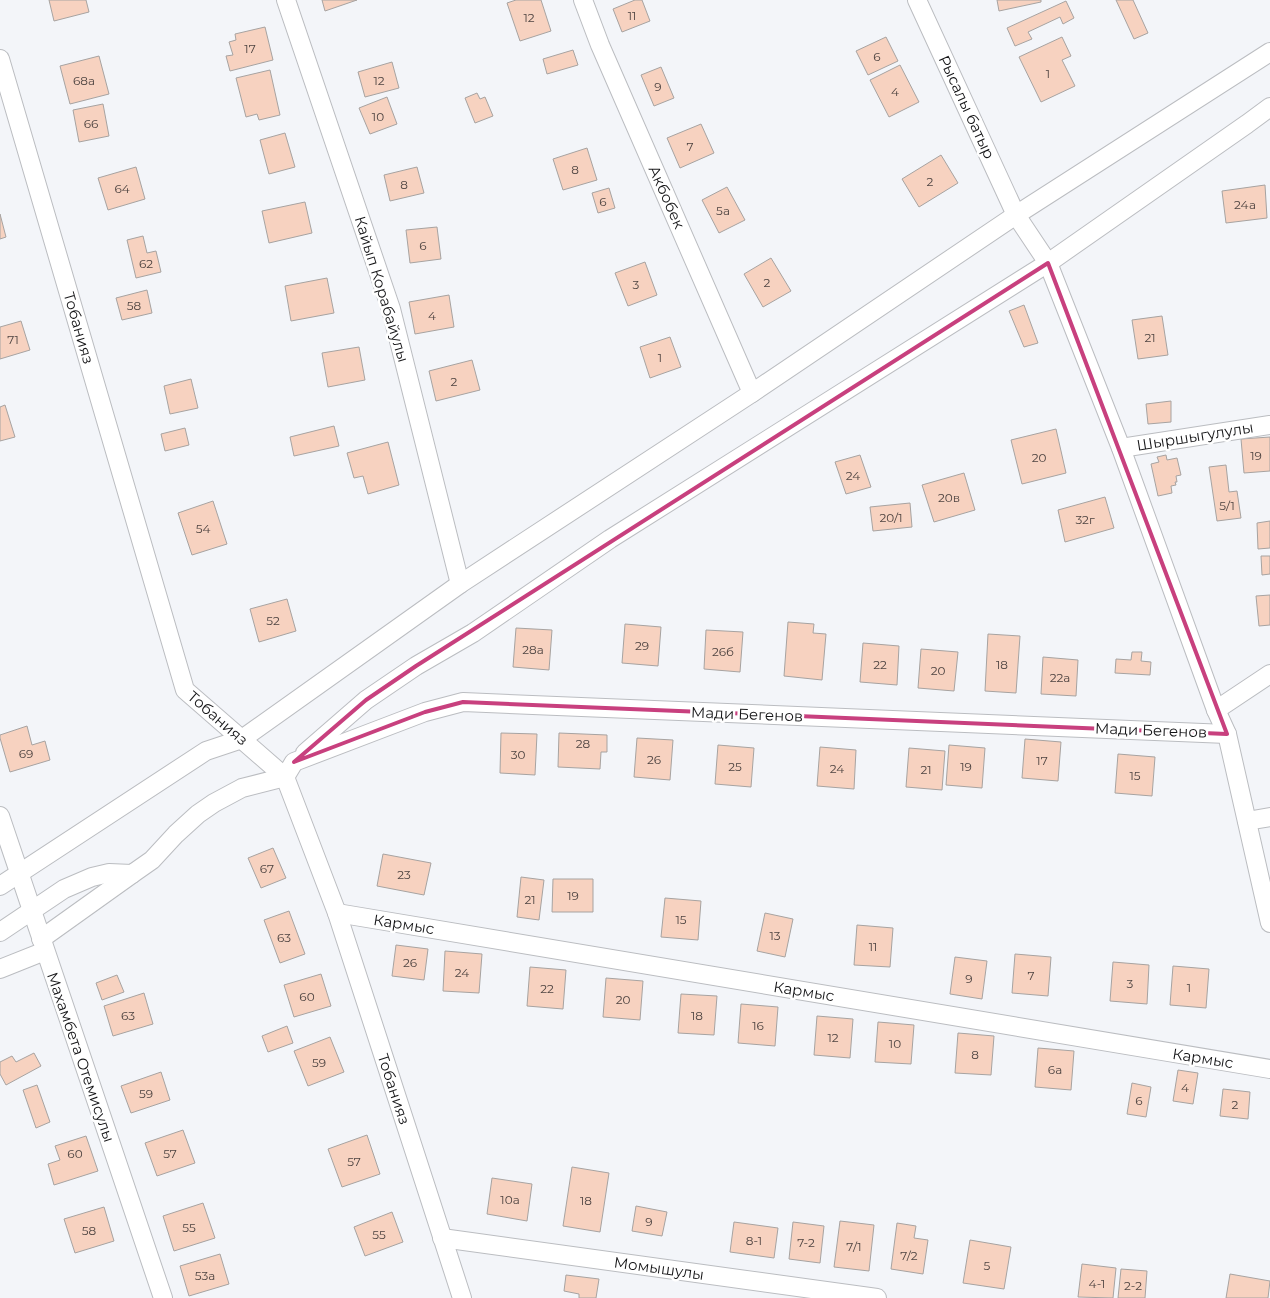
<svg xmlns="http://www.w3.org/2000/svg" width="1270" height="1298" font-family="Montserrat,sans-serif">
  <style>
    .building { fill: #f7d2c0; stroke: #a7a3a1 }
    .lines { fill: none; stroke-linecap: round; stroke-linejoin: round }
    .minor-casing { stroke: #bbbdc1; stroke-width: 20 }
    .minor { stroke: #fff; stroke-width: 18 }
    .marked { fill: none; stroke: #c8407e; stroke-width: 4; stroke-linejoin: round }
    .labels { text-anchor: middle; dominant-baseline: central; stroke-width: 5; stroke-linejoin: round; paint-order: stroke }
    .number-label { font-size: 12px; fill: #4e4441 }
    .street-label { font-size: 15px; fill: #151517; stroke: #fff }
  </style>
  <rect width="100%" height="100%" fill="#f3f5f9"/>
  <g class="building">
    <polygon points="49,0 86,0 89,12 54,21"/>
    <polygon points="322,0 357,0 325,11"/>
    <polygon points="516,0 541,0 551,31 520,41 507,3"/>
    <polygon points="635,0 642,0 650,21 622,32 613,9"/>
    <polygon points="997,0 1041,0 1041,2 999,11"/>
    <polygon points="1116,0 1133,0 1148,33 1134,39"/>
    <polygon points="1066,1 1074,18 1063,24 1060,17 1028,32 1032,39 1015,46 1007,28"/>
    <polygon points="265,27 273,60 230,71 226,56 233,55 229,42 236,40 235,34"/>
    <polygon points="886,37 898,61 868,75 856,51"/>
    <polygon points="1062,37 1071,56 1062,60 1075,86 1041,102 1019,57"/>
    <polygon points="573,50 578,65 547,74 543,59"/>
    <polygon points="99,56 109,94 70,104 60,66"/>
    <polygon points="392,62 399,88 365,97 358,72"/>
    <polygon points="900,65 919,102 889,117 870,80"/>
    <polygon points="661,67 674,98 654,106 641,75"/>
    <polygon points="270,70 280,115 259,120 257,114 246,117 236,78"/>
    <polygon points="477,93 480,99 485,97 493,116 475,123 465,98"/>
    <polygon points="387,97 397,124 370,134 359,108"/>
    <polygon points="103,104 109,136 79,142 73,110"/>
    <polygon points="701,124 714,153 680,168 667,138"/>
    <polygon points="285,133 295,167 269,174 260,140"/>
    <polygon points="587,148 597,180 563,190 553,159"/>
    <polygon points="941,155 958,183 919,207 902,179"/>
    <polygon points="136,167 145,199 108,210 98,178"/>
    <polygon points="417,167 424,193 390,201 384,175"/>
    <polygon points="1265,185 1267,218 1226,223 1222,191"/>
    <polygon points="727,187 745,220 719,233 702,200"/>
    <polygon points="609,188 615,208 598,213 592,193"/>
    <polygon points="305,202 312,233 269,243 262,211"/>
    <polygon points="0,214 6,237 0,239"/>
    <polygon points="437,227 441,259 410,263 406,230"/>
    <polygon points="143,236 147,253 156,251 161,272 136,278 127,240"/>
    <polygon points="771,258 791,291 763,307 744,274"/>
    <polygon points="645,262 657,295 628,306 615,273"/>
    <polygon points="327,278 334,313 291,321 285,286"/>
    <polygon points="147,290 152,313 122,320 116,298"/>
    <polygon points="449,295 454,327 415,334 409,302"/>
    <polygon points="1024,305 1038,343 1024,347 1009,311"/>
    <polygon points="1162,316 1168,355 1138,359 1132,320"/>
    <polygon points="21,321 30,350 0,359 0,327"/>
    <polygon points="670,337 681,367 650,378 640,347"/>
    <polygon points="359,347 365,380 328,387 322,353"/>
    <polygon points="472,360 480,390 436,401 429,371"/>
    <polygon points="191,379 198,408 170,414 164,386"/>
    <polygon points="1171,401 1171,422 1148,424 1146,404"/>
    <polygon points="5,405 15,437 0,441 0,407"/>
    <polygon points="334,426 339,446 294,456 290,437"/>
    <polygon points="185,428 189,445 165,451 161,434"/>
    <polygon points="1056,429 1066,473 1022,484 1011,440"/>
    <polygon points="1270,437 1270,471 1244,473 1241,439"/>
    <polygon points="388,442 399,485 368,494 363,476 354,478 347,453"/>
    <polygon points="860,455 871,487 846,494 835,462"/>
    <polygon points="1166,455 1167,460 1177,458 1181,475 1176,476 1177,482 1175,482 1176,485 1171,486 1172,493 1158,496 1151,464 1159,462 1157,457"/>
    <polygon points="1226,465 1229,492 1237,491 1241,518 1217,521 1209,467"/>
    <polygon points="964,473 975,510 934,522 922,485"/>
    <polygon points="1105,497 1114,528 1065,542 1058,510"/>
    <polygon points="213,501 227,544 192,555 178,513"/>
    <polygon points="910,503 912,527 873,531 870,507"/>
    <polygon points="1270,521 1270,548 1258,549 1257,523"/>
    <polygon points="1261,556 1270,556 1270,574 1262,575"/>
    <polygon points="1270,595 1270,625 1259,626 1256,596"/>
    <polygon points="287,599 296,631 259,642 250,609"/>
    <polygon points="788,622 814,624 813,633 826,634 822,680 784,676"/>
    <polygon points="625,624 661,627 658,666 622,663"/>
    <polygon points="516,628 552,630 549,670 513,667"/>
    <polygon points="706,630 743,632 740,672 704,669"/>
    <polygon points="988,634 1020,636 1016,693 985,691"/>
    <polygon points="863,643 899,646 897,685 860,682"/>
    <polygon points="921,649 958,652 954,691 918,688"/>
    <polygon points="1132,652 1142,652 1141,661 1151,662 1150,675 1115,673 1116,659 1131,660"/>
    <polygon points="1043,657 1078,660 1076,696 1041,694"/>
    <polygon points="27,726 32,745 45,741 50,760 10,772 0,738 0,735"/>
    <polygon points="501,733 537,734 535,775 500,773"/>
    <polygon points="559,733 607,735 607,752 601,752 600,769 558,767"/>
    <polygon points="637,738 673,740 670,780 634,777"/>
    <polygon points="1025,739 1061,742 1058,781 1022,778"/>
    <polygon points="718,745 754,748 751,787 715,784"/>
    <polygon points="949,745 985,748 982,788 946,785"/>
    <polygon points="820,747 856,750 854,789 817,786"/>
    <polygon points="909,748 945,751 942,790 906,787"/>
    <polygon points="1118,754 1155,757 1152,796 1115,793"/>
    <polygon points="273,848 286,878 261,888 248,858"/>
    <polygon points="383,854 431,863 424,895 377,886"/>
    <polygon points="521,877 544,880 539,920 517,917"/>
    <polygon points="553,879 593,879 593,912 552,912"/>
    <polygon points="665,898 701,901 698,940 661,937"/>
    <polygon points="289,911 305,954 280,963 264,920"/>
    <polygon points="765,913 793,919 785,957 757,951"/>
    <polygon points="857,925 893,928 890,967 854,965"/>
    <polygon points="396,945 428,949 424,980 392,976"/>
    <polygon points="445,951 482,954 479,993 443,991"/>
    <polygon points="1015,954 1051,957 1048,996 1012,993"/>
    <polygon points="955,957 987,961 982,999 950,994"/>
    <polygon points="1113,962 1149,965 1147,1004 1110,1001"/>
    <polygon points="1173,966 1209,969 1206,1008 1170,1005"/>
    <polygon points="530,967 566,970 563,1009 527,1006"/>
    <polygon points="321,974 331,1006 294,1017 284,985"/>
    <polygon points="117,975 124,992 102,1000 96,983"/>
    <polygon points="606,978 643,981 640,1020 603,1017"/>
    <polygon points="144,993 153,1024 113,1036 104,1006"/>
    <polygon points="681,994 717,996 714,1035 678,1033"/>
    <polygon points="741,1004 778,1007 775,1046 738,1043"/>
    <polygon points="817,1016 853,1019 850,1058 814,1055"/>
    <polygon points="878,1022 914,1025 911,1064 875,1062"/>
    <polygon points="287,1026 293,1043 268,1052 262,1036"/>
    <polygon points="958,1033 994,1036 991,1075 955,1073"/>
    <polygon points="330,1037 344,1072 308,1086 294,1051"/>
    <polygon points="1038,1048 1074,1051 1071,1090 1035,1087"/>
    <polygon points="34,1053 41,1066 6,1085 0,1074 0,1062 12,1056 16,1062"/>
    <polygon points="1178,1070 1198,1073 1193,1104 1173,1101"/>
    <polygon points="161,1072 170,1100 131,1113 121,1086"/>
    <polygon points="1132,1083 1151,1087 1146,1117 1127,1114"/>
    <polygon points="37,1085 50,1122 36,1128 23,1090"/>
    <polygon points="1223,1089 1250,1092 1248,1119 1220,1116"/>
    <polygon points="183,1130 195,1163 157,1176 145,1143"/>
    <polygon points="367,1135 380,1174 342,1187 328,1149"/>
    <polygon points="86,1136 98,1171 54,1185 48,1164 60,1160 55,1146"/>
    <polygon points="572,1167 609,1173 600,1232 563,1226"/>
    <polygon points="492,1178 532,1184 527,1221 487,1214"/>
    <polygon points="203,1203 215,1238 174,1251 163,1216"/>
    <polygon points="636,1206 667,1212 662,1236 632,1231"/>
    <polygon points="104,1207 114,1241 75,1253 64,1219"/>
    <polygon points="392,1212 403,1242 365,1256 354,1227"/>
    <polygon points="840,1221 874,1225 869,1271 834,1267"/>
    <polygon points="734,1222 778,1228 774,1258 730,1252"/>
    <polygon points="793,1222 824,1226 820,1263 789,1259"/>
    <polygon points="897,1223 916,1226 914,1238 928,1240 923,1274 891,1269"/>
    <polygon points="970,1240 1011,1247 1004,1289 963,1283"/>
    <polygon points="220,1254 229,1284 189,1296 180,1266"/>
    <polygon points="1082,1264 1116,1268 1113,1298 1078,1297"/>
    <polygon points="1121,1269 1147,1271 1145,1298 1118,1298"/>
    <polygon points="1230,1274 1270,1281 1268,1298 1226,1298"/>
    <polygon points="566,1275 599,1279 596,1298 579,1298 579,1294 564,1291"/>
  </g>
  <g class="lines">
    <defs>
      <g id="minor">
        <polyline points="286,0 391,309 460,584"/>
        <polyline points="583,0 600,45 752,393"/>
        <polyline points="0,59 185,690 285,777 337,913 462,1298"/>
        <polyline points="1270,107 1247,124 1048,263 1121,448 1216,710 1227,734 1270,923"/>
        <polyline points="1121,448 1270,425"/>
        <polyline points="1216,710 1270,674"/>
        <polyline points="305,753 366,700 416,666 473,633 610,539 1048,263 1016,215 917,0"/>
        <polyline points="0,816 163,1298"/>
        <polyline points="1247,821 1270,817"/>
        <polyline points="0,886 206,751 242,739 460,584 752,393 1016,215 1270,52"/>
        <polyline points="337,913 1270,1069"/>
        <polyline points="0,932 64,889 92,877 109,873 132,874 152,860 176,834 198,814 214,803 242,788 285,777 294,762 425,712 463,702 1227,734"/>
        <polyline points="41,939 132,874"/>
        <polyline points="0,969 45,951"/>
        <polyline points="442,1238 877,1298"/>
      </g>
    </defs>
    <use href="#minor" class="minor-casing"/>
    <use href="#minor" class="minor"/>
  </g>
  <path class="marked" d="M 1048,263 L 1227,734 L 463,702 L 425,712 L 294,762 L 366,700 L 416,666 Z"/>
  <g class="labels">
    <g class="number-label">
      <text x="632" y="15">11</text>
      <text x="529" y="17">12</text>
      <text x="250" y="48">17</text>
      <text x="877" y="56">6</text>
      <text x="1048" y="73">1</text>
      <text x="84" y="80">68а</text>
      <text x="379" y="80">12</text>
      <text x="658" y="86">9</text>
      <text x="895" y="91">4</text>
      <text x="378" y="116">10</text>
      <text x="91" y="123">66</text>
      <text x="690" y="146">7</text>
      <text x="575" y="169">8</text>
      <text x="930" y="181">2</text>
      <text x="404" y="184">8</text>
      <text x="122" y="188">64</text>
      <text x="603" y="201">6</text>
      <text x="1245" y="204">24а</text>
      <text x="723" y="210">5а</text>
      <text x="423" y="245">6</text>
      <text x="146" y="263">62</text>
      <text x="767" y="282">2</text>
      <text x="636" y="284">3</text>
      <text x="134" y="305">58</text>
      <text x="432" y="315">4</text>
      <text x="1150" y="337">21</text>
      <text x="13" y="339">71</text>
      <text x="660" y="357">1</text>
      <text x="454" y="381">2</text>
      <text x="1256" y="455">19</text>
      <text x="1039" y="457">20</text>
      <text x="853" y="475">24</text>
      <text x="949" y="497">20в</text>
      <text x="1227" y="505">5/1</text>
      <text x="891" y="517">20/1</text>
      <text x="1085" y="519">32г</text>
      <text x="203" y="528">54</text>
      <text x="273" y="620">52</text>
      <text x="642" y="645">29</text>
      <text x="533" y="649">28а</text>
      <text x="723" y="651">26б</text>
      <text x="880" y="664">22</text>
      <text x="1002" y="664">18</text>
      <text x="938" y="670">20</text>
      <text x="1060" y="677">22а</text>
      <text x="583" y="743">28</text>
      <text x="26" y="753">69</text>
      <text x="518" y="754">30</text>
      <text x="654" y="759">26</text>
      <text x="1042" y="760">17</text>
      <text x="735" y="766">25</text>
      <text x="966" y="766">19</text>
      <text x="837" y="768">24</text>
      <text x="926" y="769">21</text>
      <text x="1135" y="775">15</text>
      <text x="267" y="868">67</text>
      <text x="404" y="874">23</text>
      <text x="573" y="895">19</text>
      <text x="530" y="899">21</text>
      <text x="681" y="919">15</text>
      <text x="775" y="935">13</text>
      <text x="284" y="937">63</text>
      <text x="873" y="946">11</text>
      <text x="410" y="962">26</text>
      <text x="462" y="972">24</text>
      <text x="1031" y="975">7</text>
      <text x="969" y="978">9</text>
      <text x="1130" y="983">3</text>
      <text x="1189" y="987">1</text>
      <text x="547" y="988">22</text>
      <text x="307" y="996">60</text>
      <text x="623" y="999">20</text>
      <text x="128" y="1015">63</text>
      <text x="697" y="1015">18</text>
      <text x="758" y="1025">16</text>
      <text x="833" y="1037">12</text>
      <text x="895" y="1043">10</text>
      <text x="975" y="1054">8</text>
      <text x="319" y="1062">59</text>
      <text x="1055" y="1069">6а</text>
      <text x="1185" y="1087">4</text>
      <text x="146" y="1093">59</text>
      <text x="1139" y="1100">6</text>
      <text x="1235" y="1104">2</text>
      <text x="75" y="1153">60</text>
      <text x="170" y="1153">57</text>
      <text x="354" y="1161">57</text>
      <text x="510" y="1199">10а</text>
      <text x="586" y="1200">18</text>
      <text x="649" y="1221">9</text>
      <text x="189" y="1227">55</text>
      <text x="89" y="1230">58</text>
      <text x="379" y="1234">55</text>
      <text x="754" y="1240">8-1</text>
      <text x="806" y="1242">7-2</text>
      <text x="854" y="1246">7/1</text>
      <text x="909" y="1255">7/2</text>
      <text x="987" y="1265">5</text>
      <text x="205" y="1275">53а</text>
      <text x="1097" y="1283">4-1</text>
      <text x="1133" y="1285">2-2</text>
    </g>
    <g class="street-label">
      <text transform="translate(967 107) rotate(65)">Рысалы батыр</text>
      <text transform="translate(667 197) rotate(66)">Акбобек</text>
      <text transform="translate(382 289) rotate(73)">Кайып Корабайулы</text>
      <text transform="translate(79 328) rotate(74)">Тобанияз</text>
      <text transform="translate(1195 436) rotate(-9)">Шыршыгулулы</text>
      <text transform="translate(747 714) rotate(2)">Мади Бегенов</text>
      <text transform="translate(218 718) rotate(41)">Тобанияз</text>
      <text transform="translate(1151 730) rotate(2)">Мади Бегенов</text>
      <text transform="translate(404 924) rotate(9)">Кармыс</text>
      <text transform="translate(804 991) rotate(9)">Кармыс</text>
      <text transform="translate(81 1057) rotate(71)">Махамбета Отемисулы</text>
      <text transform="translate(1203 1058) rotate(9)">Кармыс</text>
      <text transform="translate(394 1089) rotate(72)">Тобанияз</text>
      <text transform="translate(659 1268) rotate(8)">Момышулы</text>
    </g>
  </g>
</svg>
